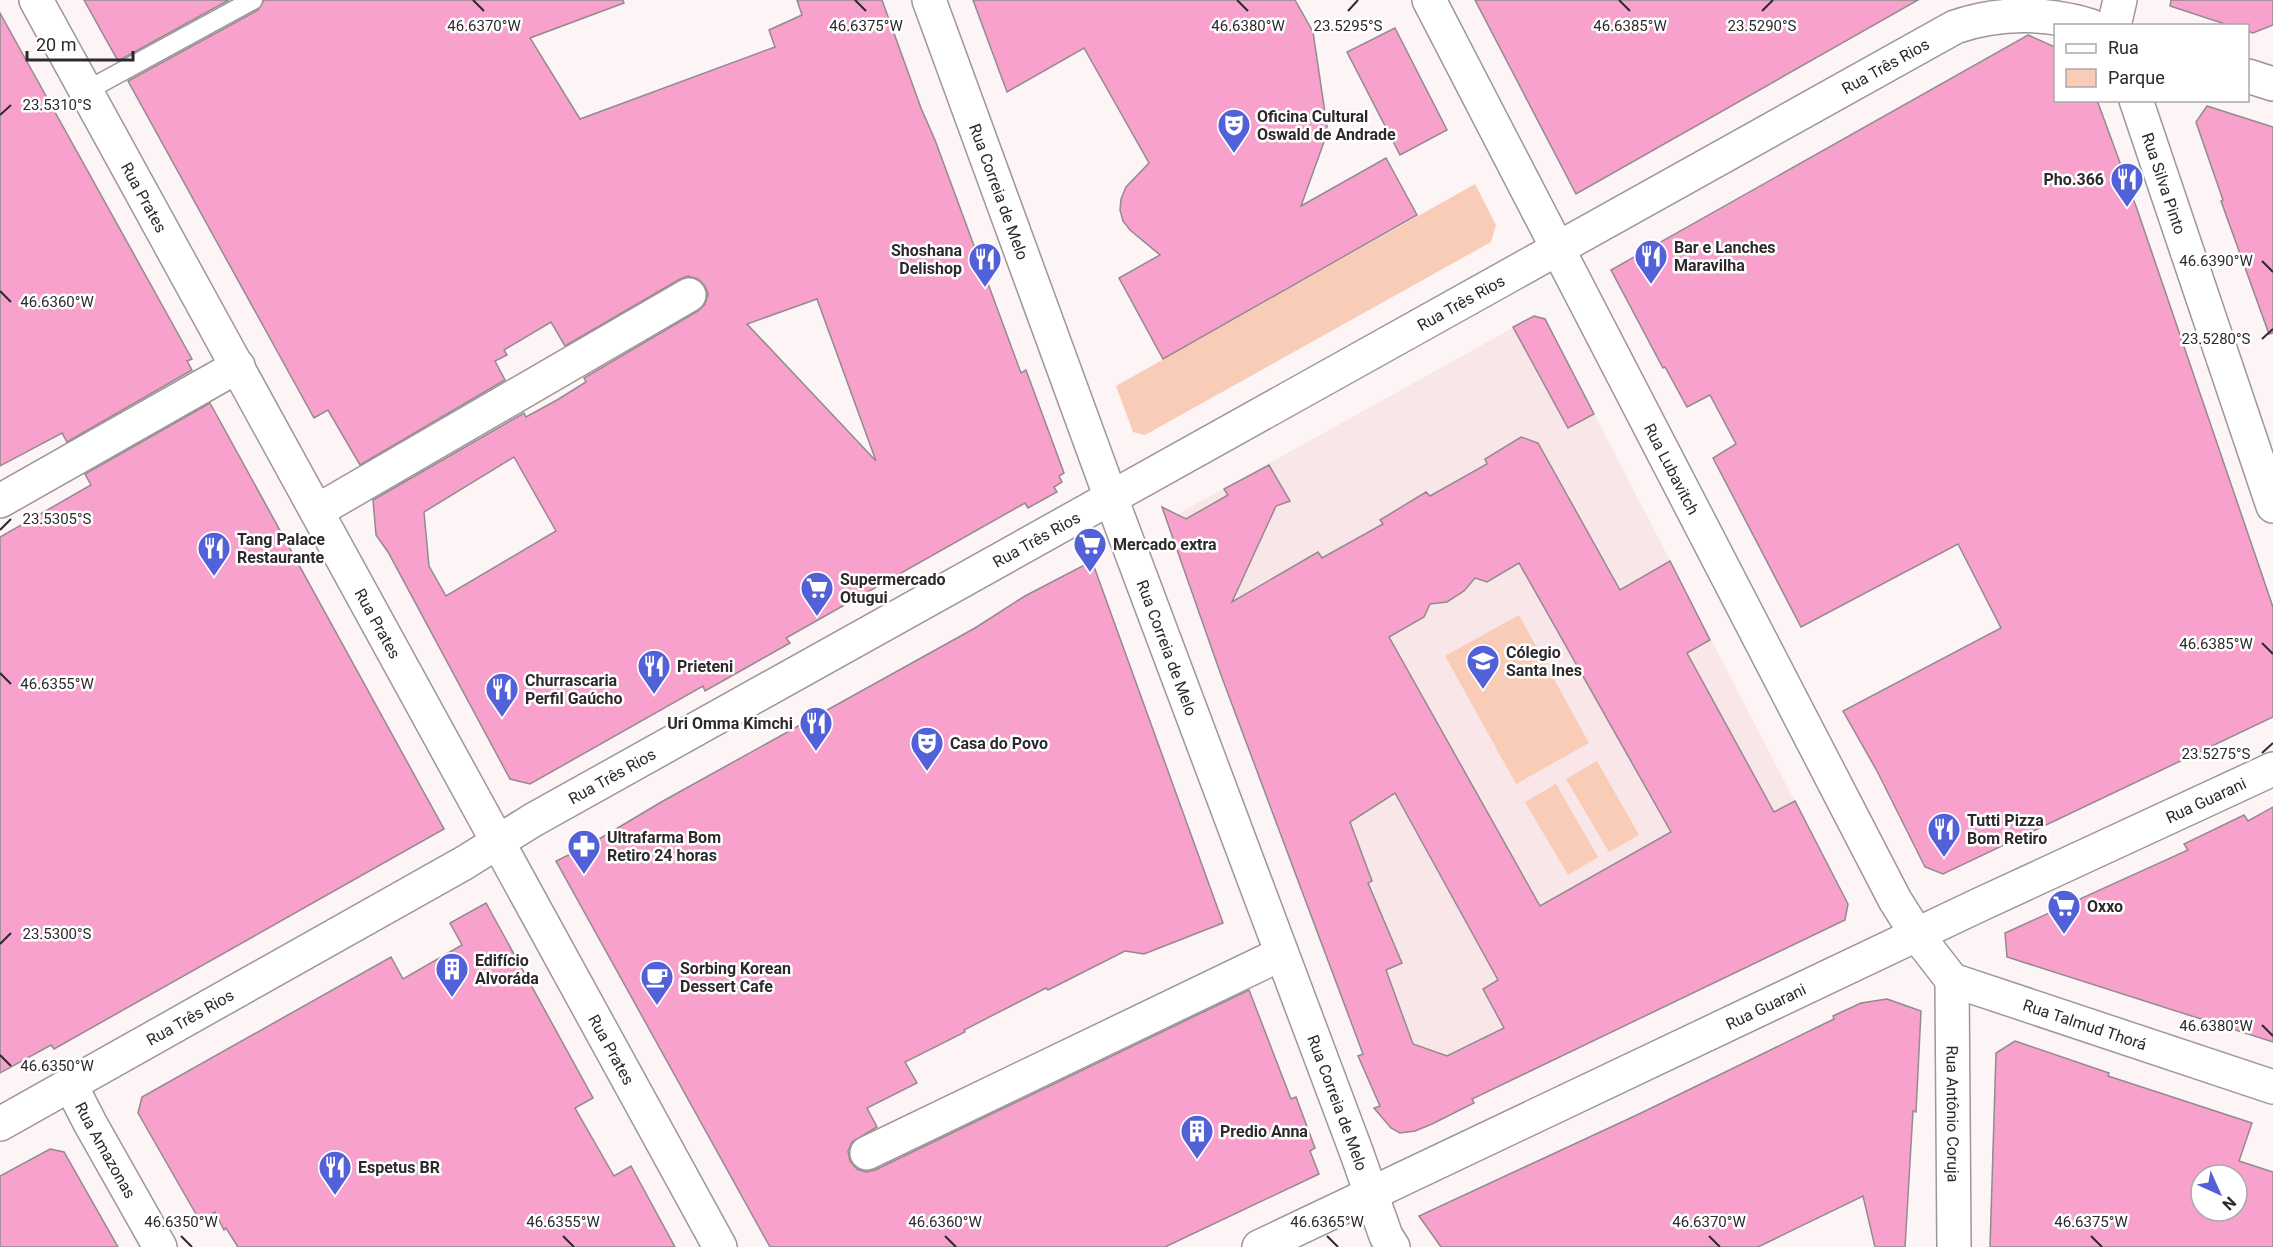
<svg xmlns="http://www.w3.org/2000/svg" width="2273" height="1247" font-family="Roboto,sans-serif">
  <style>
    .built { fill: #f8e6e9 }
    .green { fill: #f9ccb8 }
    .building { fill: #f7a1cc; stroke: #928b8e; stroke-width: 1.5; fill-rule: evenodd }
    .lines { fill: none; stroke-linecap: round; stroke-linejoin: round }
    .lane-casing { stroke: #9e9697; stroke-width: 21 }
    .street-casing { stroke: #9e9697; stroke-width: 36 }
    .secondary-casing { stroke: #9e9697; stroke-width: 36 }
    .lane { stroke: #fff; stroke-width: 18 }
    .street { stroke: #fff; stroke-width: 33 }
    .secondary { stroke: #fff; stroke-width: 33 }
    .ticks { fill: none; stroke: #2d292a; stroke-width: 2 }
    .labels { text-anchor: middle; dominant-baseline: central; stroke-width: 5; stroke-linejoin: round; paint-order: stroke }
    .street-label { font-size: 16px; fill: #2d292a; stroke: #fff }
    .poi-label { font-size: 16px; font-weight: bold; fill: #2d292a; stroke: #fff; text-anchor: start }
    .ticks-label { font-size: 15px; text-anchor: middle; fill: #2d292a; stroke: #fff; stroke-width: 5; stroke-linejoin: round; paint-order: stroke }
  </style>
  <rect width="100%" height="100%" fill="#fdf4f6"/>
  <polygon class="built" points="1534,316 1545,319 1848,904 1845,920 1400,1133 1386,1123 1377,1107 1382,1104 1169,530 1174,516"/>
  <g class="green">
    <polygon points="1475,184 1496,225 1491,242 1145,435 1133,432 1116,386"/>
    <polygon points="1519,615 1589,743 1516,784 1445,656"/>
    <polygon points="1597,761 1639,835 1609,852 1566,779"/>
    <polygon points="1556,784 1598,857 1568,875 1525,802"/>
  </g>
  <g class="building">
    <polygon points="84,0 229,0 118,61"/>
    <path d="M 264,0 L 623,0 L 624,3 L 530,38 L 580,119 L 775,47 L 769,30 L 802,15 L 797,0 L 882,0 L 921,108 L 935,140 L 1021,373 L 1026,370 L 1064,473 L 1059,476 L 1062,482 L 1054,487 L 1057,492 L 1028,508 L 1025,503 L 786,638 L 790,643 L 751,665 L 705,691 L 703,686 L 530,784 L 510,779 L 388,552 L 376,535 L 373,500 L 524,413 L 526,417 L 557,400 L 586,382 L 584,378 L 698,311 L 705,304 L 708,294 L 705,286 L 698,279 L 688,276 L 680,279 L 565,346 L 551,322 L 504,350 L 507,355 L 495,361 L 505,380 L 360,465 L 328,410 L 314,418 L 128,81 L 258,10 ZM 817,299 L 876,461 L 747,324 ZM 514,457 L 556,531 L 446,596 L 429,566 L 424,512 Z"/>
    <polygon points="973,0 1295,0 1313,32 1327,126 1325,139 1301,206 1386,158 1417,215 1163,359 1119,278 1160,255 1130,230 1123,221 1120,210 1121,199 1126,187 1149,163 1084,48 1007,92"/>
    <polygon points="1475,0 1918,0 1576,194"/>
    <polygon points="2171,0 2273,0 2273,25 2253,33 2247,31 2247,26 2231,26 2170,6"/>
    <polygon points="0,13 192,359 187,361 192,370 67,442 62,433 0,466"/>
    <polygon points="1395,28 1447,130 1400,155 1347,52"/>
    <polygon points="2028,35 2055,47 2055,100 2097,100 2137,209 2273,607 2273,717 1943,874 1925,867 1877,771 1843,711 2001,628 1958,544 1801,627 1713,458 1736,444 1710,395 1687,407 1665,367 1663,368 1611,270"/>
    <polygon points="2207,106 2273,127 2273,333 2269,334 2221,201 2223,200 2196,122"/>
    <polygon points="1534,316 1545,319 1594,414 1568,428 1513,327"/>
    <polygon points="210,403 444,829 54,1049 51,1045 0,1073 0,537 91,485 85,474"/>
    <path d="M 1521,437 L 1538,443 L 1620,590 L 1670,561 L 1710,640 L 1687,653 L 1774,812 L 1795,801 L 1848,904 L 1845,920 L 1472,1099 L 1474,1103 L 1432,1124 L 1415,1131 L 1400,1133 L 1391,1128 L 1374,1108 L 1380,1106 L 1358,1056 L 1363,1054 L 1221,675 L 1162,507 L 1186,519 L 1228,495 L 1224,489 L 1269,465 L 1290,501 L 1276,506 L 1232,602 L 1318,552 L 1322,558 L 1383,524 L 1380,520 L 1426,492 L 1430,496 L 1487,464 L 1485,459 ZM 1519,563 L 1671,832 L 1540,906 L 1389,637 L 1424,617 L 1430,604 L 1447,602 L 1464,591 L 1475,578 L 1487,582 ZM 1395,793 L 1498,980 L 1483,989 L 1504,1028 L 1447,1056 L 1413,1044 L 1386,970 L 1402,963 L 1368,883 L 1372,881 L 1350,822 Z"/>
    <polygon points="1092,561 1223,923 1144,954 1125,951 1048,990 1046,988 964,1030 965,1032 905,1062 917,1083 867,1108 877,1127 852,1142 848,1151 850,1161 857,1169 866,1172 875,1170 1249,990 1291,1099 1296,1097 1315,1148 1310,1151 1319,1174 1165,1247 770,1247 556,861 589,845 663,801 975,628 1025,596"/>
    <polygon points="2273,807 2273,1042 2007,957 2005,933 2188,850 2184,844 2244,815 2248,821"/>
    <polygon points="486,903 593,1098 575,1108 614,1176 631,1166 675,1247 238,1247 226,1228 224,1230 215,1212 200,1221 138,1113 142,1097 391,957 403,979 462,945 450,923"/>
    <polygon points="1887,999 1921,1011 1916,1112 1913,1111 1905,1247 1875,1247 1863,1196 1758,1247 1441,1247 1419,1216 1639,1114 1834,1019 1833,1016 1861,1003"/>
    <path d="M 2015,1041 L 2109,1073 L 2108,1076 L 2252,1123 L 2239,1161 L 2273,1172 L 2273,1247 L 1990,1247 L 1996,1053 ZM 2201,1175 L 2237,1175 L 2237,1211 L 2201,1211 Z"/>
    <polygon points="50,1149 64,1152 118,1247 0,1247 0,1176"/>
  </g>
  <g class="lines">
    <defs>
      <polyline id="lane" points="86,91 253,0"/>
      <g id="street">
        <path id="s1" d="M 929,0 L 1111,498 L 1356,1151 L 1386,1236 L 1393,1247"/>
        <path id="s2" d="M 1429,0 L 1895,900 L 1917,935 L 1952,980 L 2273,1087"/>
        <polyline points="2248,76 2273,84"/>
        <path id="s3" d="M 2136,100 L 2273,506"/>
        <polyline points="0,501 238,366"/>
        <polyline points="317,511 689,295"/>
        <path id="s4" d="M 1952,980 L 1954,1247"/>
        <path id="s5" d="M 70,1084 L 90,1123 L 160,1247"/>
        <polyline points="867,1153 1281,954"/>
        <path id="s6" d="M 1259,1247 L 1979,905 L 2273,769"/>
      </g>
      <g id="secondary">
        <path id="s7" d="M 36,0 L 720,1247"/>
        <polyline points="2114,26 2120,0"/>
        <path id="s8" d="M 0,1124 L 464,863 L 533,820 L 1955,27 C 1999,12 2047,12 2091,26"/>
      </g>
    </defs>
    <use href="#lane" class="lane-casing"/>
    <use href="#street" class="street-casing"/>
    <use href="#secondary" class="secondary-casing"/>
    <use href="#lane" class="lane"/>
    <use href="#street" class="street"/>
    <use href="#secondary" class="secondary"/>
  </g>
  <path class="ticks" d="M 473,0 L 484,11M 855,0 L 866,11M 1237,0 L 1248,11M 1619,0 L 1630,11M 1348,11 L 1358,0M 1762,11 L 1773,0M 0,115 L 11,105M 2262,261 L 2273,272M 0,291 L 11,302M 2262,339 L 2273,329M 0,530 L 11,519M 2262,643 L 2273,654M 0,673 L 11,684M 2262,753 L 2273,743M 0,944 L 11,933M 2262,1025 L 2273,1036M 0,1055 L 11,1066M 181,1236 L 192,1247M 563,1236 L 574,1247M 945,1236 L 956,1247M 1327,1236 L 1338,1247M 1709,1236 L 1720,1247M 2091,1236 L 2102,1247"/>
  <defs>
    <symbol id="theatre-pin" viewBox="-11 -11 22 30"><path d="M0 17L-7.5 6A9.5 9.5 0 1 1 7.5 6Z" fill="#5261d7" stroke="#fff"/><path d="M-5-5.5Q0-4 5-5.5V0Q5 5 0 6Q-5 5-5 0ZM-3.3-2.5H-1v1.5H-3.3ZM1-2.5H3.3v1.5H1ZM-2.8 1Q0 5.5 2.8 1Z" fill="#fff"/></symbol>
    <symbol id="restaurant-pin" viewBox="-11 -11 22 30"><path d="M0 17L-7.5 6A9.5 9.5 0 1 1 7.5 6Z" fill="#5261d7" stroke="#fff"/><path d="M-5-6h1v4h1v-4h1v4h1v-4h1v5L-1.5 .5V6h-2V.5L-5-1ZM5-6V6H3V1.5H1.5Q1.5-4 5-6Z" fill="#fff"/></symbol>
    <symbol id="supermarket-pin" viewBox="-11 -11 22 30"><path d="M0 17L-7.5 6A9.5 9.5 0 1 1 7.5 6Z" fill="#5261d7" stroke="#fff"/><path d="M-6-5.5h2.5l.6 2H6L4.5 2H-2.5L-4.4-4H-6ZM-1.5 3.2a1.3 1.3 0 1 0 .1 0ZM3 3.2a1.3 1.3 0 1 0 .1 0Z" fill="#fff"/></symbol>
    <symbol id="school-pin" viewBox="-11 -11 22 30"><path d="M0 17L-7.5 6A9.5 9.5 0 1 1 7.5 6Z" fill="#5261d7" stroke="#fff"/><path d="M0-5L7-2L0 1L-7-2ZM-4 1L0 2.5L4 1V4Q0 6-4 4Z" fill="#fff"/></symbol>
    <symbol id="pharmacy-pin" viewBox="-11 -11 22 30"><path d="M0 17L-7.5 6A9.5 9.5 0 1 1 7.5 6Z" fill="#5261d7" stroke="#fff"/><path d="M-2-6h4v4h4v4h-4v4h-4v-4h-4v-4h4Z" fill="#fff"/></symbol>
    <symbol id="building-pin" viewBox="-11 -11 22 30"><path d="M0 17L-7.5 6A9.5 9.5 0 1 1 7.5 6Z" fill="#5261d7" stroke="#fff"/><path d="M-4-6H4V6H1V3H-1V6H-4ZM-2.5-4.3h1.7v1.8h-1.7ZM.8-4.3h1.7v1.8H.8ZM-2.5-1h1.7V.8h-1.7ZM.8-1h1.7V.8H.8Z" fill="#fff"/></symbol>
    <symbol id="cafe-pin" viewBox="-11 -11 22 30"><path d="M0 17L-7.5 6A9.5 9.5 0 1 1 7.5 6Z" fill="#5261d7" stroke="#fff"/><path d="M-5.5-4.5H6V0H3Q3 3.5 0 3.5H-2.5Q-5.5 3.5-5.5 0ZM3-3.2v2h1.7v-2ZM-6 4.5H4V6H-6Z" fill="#fff"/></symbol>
  </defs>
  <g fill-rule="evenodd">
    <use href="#theatre-pin" x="1215" y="106" width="38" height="52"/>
    <use href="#restaurant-pin" x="2108" y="160" width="38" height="52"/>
    <use href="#restaurant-pin" x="1632" y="237" width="38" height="52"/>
    <use href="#restaurant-pin" x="966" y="240" width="38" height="52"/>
    <use href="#supermarket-pin" x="1071" y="525" width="38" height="52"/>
    <use href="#restaurant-pin" x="195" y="529" width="38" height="52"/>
    <use href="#supermarket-pin" x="798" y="569" width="38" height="52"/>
    <use href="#school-pin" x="1464" y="642" width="38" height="52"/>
    <use href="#restaurant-pin" x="635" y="647" width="38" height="52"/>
    <use href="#restaurant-pin" x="483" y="670" width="38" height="52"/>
    <use href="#restaurant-pin" x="797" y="704" width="38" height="52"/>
    <use href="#theatre-pin" x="908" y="724" width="38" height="52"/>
    <use href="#restaurant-pin" x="1925" y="810" width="38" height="52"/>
    <use href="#pharmacy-pin" x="565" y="827" width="38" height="52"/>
    <use href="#supermarket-pin" x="2045" y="887" width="38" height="52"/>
    <use href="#building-pin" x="433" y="950" width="38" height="52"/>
    <use href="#cafe-pin" x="638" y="958" width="38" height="52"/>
    <use href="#building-pin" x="1178" y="1112" width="38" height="52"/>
    <use href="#restaurant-pin" x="316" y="1148" width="38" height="52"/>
  </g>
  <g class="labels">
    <g class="street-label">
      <text stroke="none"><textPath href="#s8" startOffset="2162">Rua Três Rios</textPath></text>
      <text stroke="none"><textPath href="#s3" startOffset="88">Rua Silva Pinto</textPath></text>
      <text stroke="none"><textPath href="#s1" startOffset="204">Rua Correia de Melo</textPath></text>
      <text stroke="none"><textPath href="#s7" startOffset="225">Rua Prates</textPath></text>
      <text stroke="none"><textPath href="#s8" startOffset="1676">Rua Três Rios</textPath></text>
      <text stroke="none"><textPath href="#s2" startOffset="528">Rua Lubavitch</textPath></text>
      <text stroke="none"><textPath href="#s8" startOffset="1190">Rua Três Rios</textPath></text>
      <text stroke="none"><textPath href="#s7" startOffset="711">Rua Prates</textPath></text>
      <text stroke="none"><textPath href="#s1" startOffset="690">Rua Correia de Melo</textPath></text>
      <text stroke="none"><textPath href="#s8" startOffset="704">Rua Três Rios</textPath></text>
      <text stroke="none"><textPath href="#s6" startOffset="1047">Rua Guarani</textPath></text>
      <text stroke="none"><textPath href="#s6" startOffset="561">Rua Guarani</textPath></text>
      <text stroke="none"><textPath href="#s8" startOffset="218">Rua Três Rios</textPath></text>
      <text stroke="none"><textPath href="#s2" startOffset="1252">Rua Talmud Thorá</textPath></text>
      <text stroke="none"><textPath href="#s7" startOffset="1197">Rua Prates</textPath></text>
      <text stroke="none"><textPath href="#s1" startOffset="1176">Rua Correia de Melo</textPath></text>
      <text stroke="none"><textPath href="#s4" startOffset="134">Rua Antônio Coruja</textPath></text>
      <text stroke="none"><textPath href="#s5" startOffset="75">Rua Amazonas</textPath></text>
    </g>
    <g class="poi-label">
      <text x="1257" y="116">Oficina Cultural<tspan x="1257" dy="18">Oswald de Andrade</tspan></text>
      <text x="2104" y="179" text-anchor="end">Pho.366</text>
      <text x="1674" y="247">Bar e Lanches<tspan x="1674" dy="18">Maravilha</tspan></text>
      <text x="962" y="250" text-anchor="end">Shoshana<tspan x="962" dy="18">Delishop</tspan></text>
      <text x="237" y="539">Tang Palace<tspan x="237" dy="18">Restaurante</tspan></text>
      <text x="1113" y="544">Mercado extra</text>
      <text x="840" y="579">Supermercado<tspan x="840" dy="18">Otugui</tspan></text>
      <text x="1506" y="652">Cólegio<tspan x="1506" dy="18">Santa Ines</tspan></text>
      <text x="677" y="666">Prieteni</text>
      <text x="525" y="680">Churrascaria<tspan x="525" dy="18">Perfil Gaúcho</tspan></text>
      <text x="793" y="723" text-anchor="end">Uri Omma Kimchi</text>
      <text x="950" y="743">Casa do Povo</text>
      <text x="1967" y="820">Tutti Pizza<tspan x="1967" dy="18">Bom Retiro</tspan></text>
      <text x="607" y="837">Ultrafarma Bom<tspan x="607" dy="18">Retiro 24 horas</tspan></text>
      <text x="2087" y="906">Oxxo</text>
      <text x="475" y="960">Edifício<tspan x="475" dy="18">Alvoráda</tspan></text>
      <text x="680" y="968">Sorbing Korean<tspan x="680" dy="18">Dessert Cafe</tspan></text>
      <text x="1220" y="1131">Predio Anna</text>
      <text x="358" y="1167">Espetus BR</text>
    </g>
  </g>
  <g class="ticks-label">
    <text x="484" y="31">46.6370°W</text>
    <text x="866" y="31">46.6375°W</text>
    <text x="1248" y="31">46.6380°W</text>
    <text x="1348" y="31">23.5295°S</text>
    <text x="1630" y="31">46.6385°W</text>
    <text x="1762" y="31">23.5290°S</text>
    <text x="57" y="110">23.5310°S</text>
    <text x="2216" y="266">46.6390°W</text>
    <text x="57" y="307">46.6360°W</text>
    <text x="2216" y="344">23.5280°S</text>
    <text x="57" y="524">23.5305°S</text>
    <text x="2216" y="649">46.6385°W</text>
    <text x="57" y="689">46.6355°W</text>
    <text x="2216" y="759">23.5275°S</text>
    <text x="57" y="939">23.5300°S</text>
    <text x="2216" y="1031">46.6380°W</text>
    <text x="57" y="1071">46.6350°W</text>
    <text x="181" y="1227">46.6350°W</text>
    <text x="563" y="1227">46.6355°W</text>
    <text x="945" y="1227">46.6360°W</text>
    <text x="1327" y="1227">46.6365°W</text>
    <text x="1709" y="1227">46.6370°W</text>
    <text x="2091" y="1227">46.6375°W</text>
  </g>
  <rect x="2054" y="24" width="195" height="78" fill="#ffffff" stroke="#aba9aa" stroke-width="1.5"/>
  <rect x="2066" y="44" width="30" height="9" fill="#ffffff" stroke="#aba9aa" stroke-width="1.5"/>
  <text x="2108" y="54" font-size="18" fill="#2d292a">Rua</text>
  <rect x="2066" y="69" width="30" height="18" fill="#f9ccb8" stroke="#aba9aa" stroke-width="1.5"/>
  <text x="2108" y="84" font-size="18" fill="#2d292a">Parque</text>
  <g transform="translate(2219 1193) rotate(135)"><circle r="28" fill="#ffffff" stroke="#aba9aa" stroke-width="1.5"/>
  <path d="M0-4.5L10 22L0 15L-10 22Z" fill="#5261d7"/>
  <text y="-9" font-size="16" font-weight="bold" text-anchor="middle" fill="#2d292a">N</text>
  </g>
  <path d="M27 51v9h106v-9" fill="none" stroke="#2d292a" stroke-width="3"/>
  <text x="36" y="51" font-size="18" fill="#2d292a" stroke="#ffffff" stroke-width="4.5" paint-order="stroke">20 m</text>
</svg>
